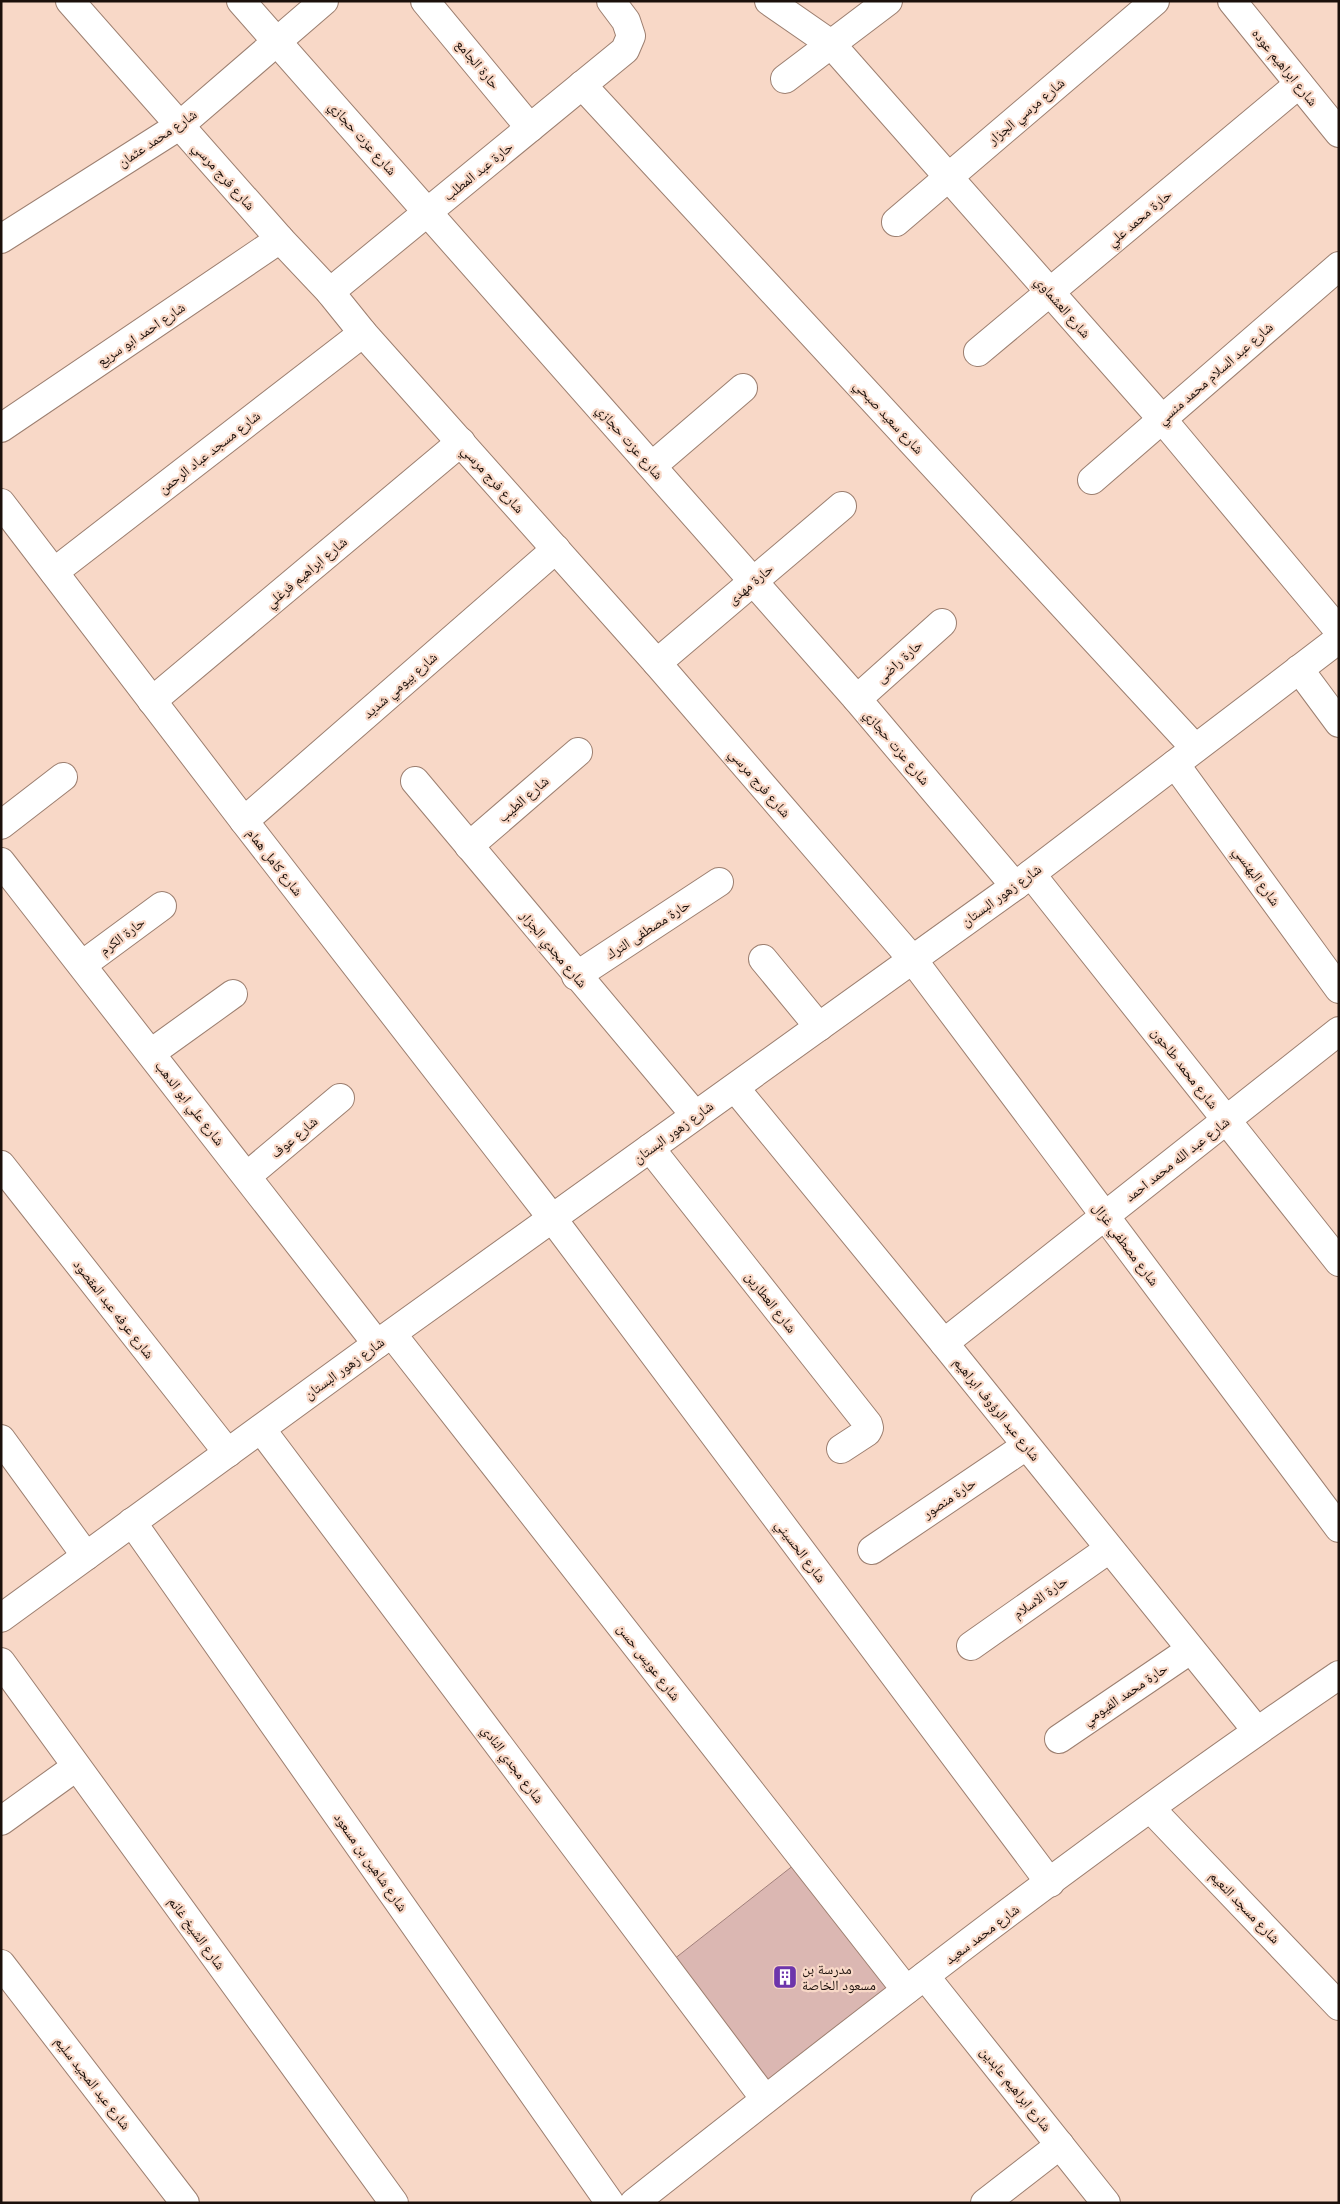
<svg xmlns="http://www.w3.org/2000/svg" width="1340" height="2204" font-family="Lora,'Noto Naskh Arabic',serif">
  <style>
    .building { fill: #dbb7b2; stroke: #a1807b; filter: url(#shadow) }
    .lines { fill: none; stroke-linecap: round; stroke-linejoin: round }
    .minor-casing { stroke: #9c7f70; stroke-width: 30 }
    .minor { stroke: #fff; stroke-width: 28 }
    .labels { text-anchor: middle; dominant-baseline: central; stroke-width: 4.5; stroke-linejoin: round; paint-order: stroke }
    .street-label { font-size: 14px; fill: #1b100b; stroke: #f8d8c7 }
    .poi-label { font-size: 14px; fill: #1b100b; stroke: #f8d8c7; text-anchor: start }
  </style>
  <defs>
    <filter id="shadow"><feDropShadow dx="3" dy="5.5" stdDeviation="0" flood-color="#0004"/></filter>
  </defs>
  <rect width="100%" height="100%" fill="#f8d8c7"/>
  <polygon class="building" points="799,1861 901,1991 768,2091 669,1963"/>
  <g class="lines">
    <defs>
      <g id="minor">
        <polyline points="70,1 280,239 330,292 363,333 657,663 913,960 1339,1528"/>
        <polyline points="241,1 857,699 1015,886"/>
        <polyline points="425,1 530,128"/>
        <polyline points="769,1 831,44 1162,419 1339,631"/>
        <polyline points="1232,1 1339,133"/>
        <polyline points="785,79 888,1"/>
        <polyline points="582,85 1195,748"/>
        <polyline points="896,222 1155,1"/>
        <polyline points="1,239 179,126 324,1"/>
        <polyline points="330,292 625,50 631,36 626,21 611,1"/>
        <polyline points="978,352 1299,84"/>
        <polyline points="1,428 280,239"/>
        <polyline points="652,466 743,388"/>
        <polyline points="1092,480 1339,266"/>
        <polyline points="1,503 244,821 552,1218 1050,1883"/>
        <polyline points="54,572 363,333"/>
        <polyline points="657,663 842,506"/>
        <polyline points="1299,669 1339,723"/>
        <polyline points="857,699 942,623"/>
        <polyline points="152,701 461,442"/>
        <polyline points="1175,764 1339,989"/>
        <polyline points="415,781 695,1115"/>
        <polyline points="244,821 556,549"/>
        <polyline points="1,825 63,777"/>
        <polyline points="469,846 578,752"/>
        <polyline points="1,862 377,1344"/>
        <polyline points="1031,874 1339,1262"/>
        <polyline points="763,959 819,1027"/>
        <polyline points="82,965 162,906"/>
        <polyline points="576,976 719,882"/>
        <polyline points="151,1053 233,994"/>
        <polyline points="735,1088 944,1343 1257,1731"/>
        <polyline points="650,1148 868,1424 869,1428 867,1432 841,1449"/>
        <polyline points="1,1165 228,1453"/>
        <polyline points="247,1176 340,1098"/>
        <polyline points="392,1334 906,1990"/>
        <polyline points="944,1343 1339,1031"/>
        <polyline points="261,1429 765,2099"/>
        <polyline points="1,1439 86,1556"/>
        <polyline points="132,1522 610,2203"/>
        <polyline points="872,1550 1026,1446"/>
        <polyline points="1,1618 377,1344 1015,886 1339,639"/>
        <polyline points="971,1646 1109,1549"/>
        <polyline points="1,1662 394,2203"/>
        <polyline points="1059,1739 1190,1650"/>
        <polyline points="1151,1809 1339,2006"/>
        <polyline points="1,1821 76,1767"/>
        <polyline points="1,1964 185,2203"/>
        <polyline points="925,1976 1106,2203"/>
        <path d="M 634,2203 C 864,2021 1096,1840 1339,1675"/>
        <polyline points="985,2203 1060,2145"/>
      </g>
    </defs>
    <use href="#minor" class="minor-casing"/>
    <use href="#minor" class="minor"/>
  </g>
  <defs>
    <symbol id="building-square" viewBox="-11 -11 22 22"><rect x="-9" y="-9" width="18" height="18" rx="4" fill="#6d35ab" stroke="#f8d8c7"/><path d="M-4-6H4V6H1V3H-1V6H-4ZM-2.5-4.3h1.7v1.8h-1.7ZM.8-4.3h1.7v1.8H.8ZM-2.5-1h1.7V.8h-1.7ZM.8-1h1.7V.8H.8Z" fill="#fff"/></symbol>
  </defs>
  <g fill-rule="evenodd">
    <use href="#building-square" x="771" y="1963" width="28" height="28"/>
  </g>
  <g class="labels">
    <g class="street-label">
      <text transform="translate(478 64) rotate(50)">حارة الجامع</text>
      <text transform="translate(1285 67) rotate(51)">شارع ابراهيم عوده</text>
      <text transform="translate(1026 111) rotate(-40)">شارع مرسي الجزار</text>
      <text transform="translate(157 138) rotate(-34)">شارع محمد عثمان</text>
      <text transform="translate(363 138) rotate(48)">شارع عزت حجازي</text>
      <text transform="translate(478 171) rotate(-39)">حارة عبد المطلب</text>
      <text transform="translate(224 176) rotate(48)">شارع فرج مرسي</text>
      <text transform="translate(1139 218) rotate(-40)">حارة محمد علي</text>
      <text transform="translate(1063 307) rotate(49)">شارع العشماوي</text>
      <text transform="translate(141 334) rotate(-34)">شارع احمد ابو سريع</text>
      <text transform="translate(1215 373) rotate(-41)">شارع عبد السلام محمد منسي</text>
      <text transform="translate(889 417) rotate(47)">شارع سعيد صبحي</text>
      <text transform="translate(630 442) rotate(49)">شارع عزت حجازي</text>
      <text transform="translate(209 452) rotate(-38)">شارع مسجد عباد الرحمن</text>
      <text transform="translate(493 479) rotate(48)">شارع فرج مرسي</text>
      <text transform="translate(306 572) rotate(-40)">شارع ابراهيم فرغلي</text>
      <text transform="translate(750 584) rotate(-40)">حارة مهدى</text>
      <text transform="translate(899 661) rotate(-42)">حارة راضى</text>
      <text transform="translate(400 685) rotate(-41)">شارع بيومي شديد</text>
      <text transform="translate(897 747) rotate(50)">شارع عزت حجازي</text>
      <text transform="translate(760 783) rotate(49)">شارع فرج مرسي</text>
      <text transform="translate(523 799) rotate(-41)">شارع الطيب</text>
      <text transform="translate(275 862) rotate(52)">شارع كامل همام</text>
      <text transform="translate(1257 876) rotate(54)">شارع البهنسي</text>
      <text transform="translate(1001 895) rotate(-36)">شارع زهور البستان</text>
      <text transform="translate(648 929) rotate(-33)">حارة مصطفى الترك</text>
      <text transform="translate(122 936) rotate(-37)">حارة الكرم</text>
      <text transform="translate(554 949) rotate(50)">شارع مجدي الجزار</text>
      <text transform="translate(1185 1068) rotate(52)">شارع محمد طاحون</text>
      <text transform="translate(190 1103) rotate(52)">شارع علي ابو الدهب</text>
      <text transform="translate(673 1132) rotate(-36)">شارع زهور البستان</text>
      <text transform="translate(294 1137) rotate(-40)">شارع عوف</text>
      <text transform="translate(1177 1159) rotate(-38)">شارع عبد الله محمد احمد</text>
      <text transform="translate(1126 1244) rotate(53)">شارع مصطفي غزال</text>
      <text transform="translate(771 1302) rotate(52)">شارع العطارين</text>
      <text transform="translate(114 1309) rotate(52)">شارع عرفه عبد المقصود</text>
      <text transform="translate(344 1368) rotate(-36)">شارع زهور البستان</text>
      <text transform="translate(997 1409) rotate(51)">شارع عبد الرؤوف ابراهيم</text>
      <text transform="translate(949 1498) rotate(-34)">حارة منصور</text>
      <text transform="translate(801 1551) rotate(53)">شارع الحسيني</text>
      <text transform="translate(1040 1597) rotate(-35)">حارة الاسلام</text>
      <text transform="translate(649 1662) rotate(52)">شارع عويس حسن</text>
      <text transform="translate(1125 1694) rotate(-34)">حارة محمد الفيومي</text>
      <text transform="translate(513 1764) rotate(53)">شارع مجدي النادي</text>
      <text transform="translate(371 1862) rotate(55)">شارع شاهين بن مسعود</text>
      <text transform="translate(1245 1907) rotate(46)">شارع مسجد النعيم</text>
      <text transform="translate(197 1933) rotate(54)">شارع الشيخ غانم</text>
      <text transform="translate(982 1934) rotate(-37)">شارع محمد سعيد</text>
      <text transform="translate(93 2083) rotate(52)">شارع عبد المجيد سليم</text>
      <text transform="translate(1016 2089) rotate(51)">شارع ابراهيم عابدين</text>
    </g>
    <g class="poi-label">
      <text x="802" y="1969">مدرسة بن<tspan x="802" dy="16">مسعود الخاصة</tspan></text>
    </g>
  </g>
  <rect width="1340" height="2204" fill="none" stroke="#1b100b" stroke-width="5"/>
</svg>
